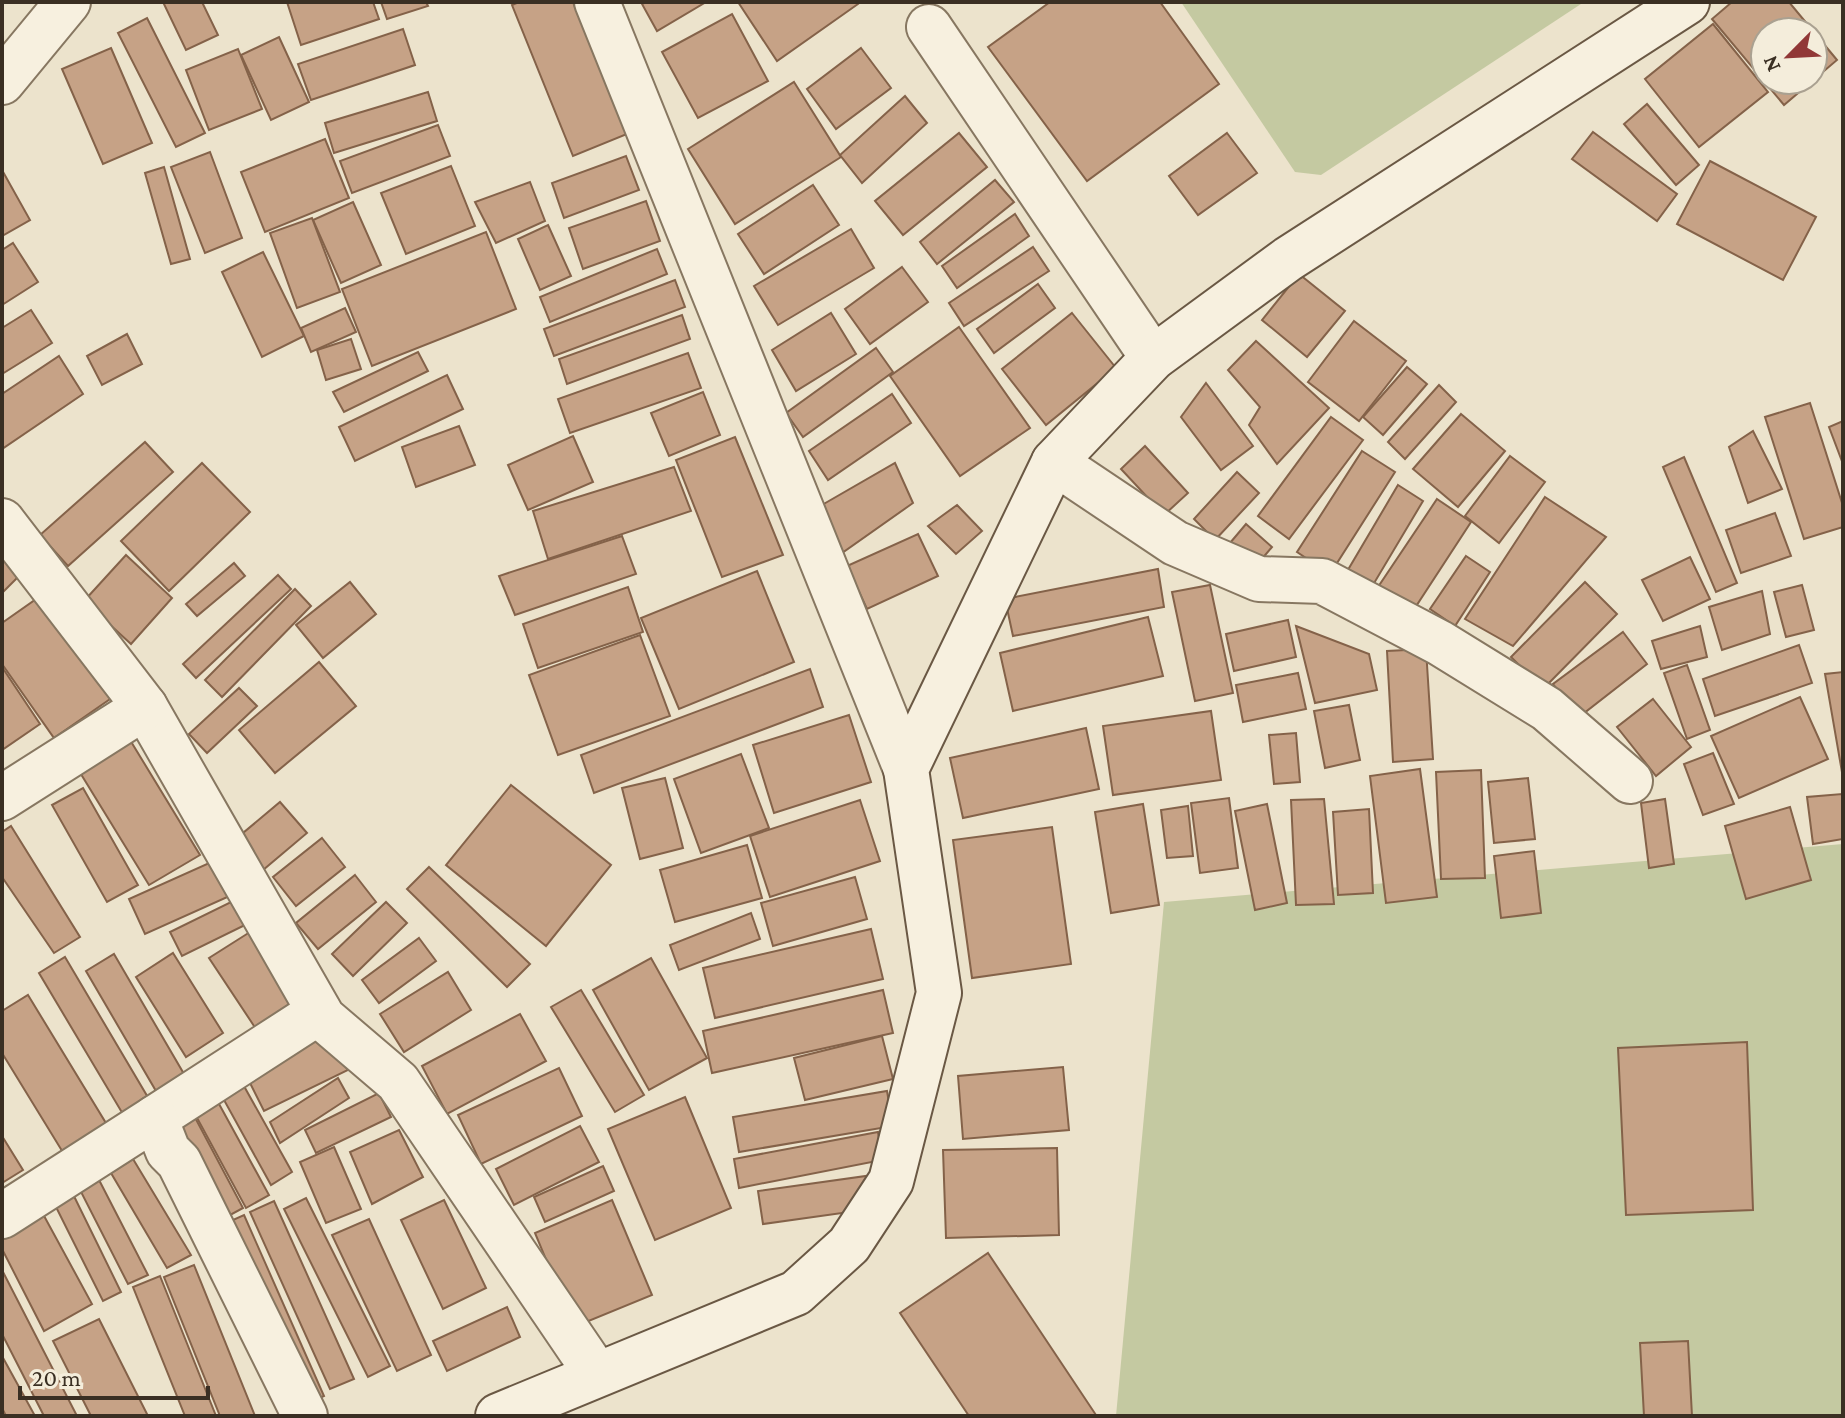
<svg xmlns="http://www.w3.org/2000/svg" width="1845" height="1418" font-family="'Crimson Pro',serif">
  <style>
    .green { fill: #c4c9a1 }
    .building { fill: #c6a286; stroke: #846249; stroke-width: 2; fill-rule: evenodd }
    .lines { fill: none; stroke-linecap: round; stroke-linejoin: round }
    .street-casing { stroke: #877761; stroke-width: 48 }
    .secondary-casing { stroke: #6a5844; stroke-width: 48 }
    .street { stroke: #f7f0df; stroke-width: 44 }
    .secondary { stroke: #f7f0df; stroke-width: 44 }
  </style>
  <rect width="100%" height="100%" fill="#ece3cc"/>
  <g class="green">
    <polygon points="1181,2 1584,2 1321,175 1295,172"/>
    <polygon points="1843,844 1843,1416 1116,1416 1164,902"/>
  </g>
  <g class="building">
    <polygon points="163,2 202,2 218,35 186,50"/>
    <polygon points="287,2 373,2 379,19 301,45"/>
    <polygon points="381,2 426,2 428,6 387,19"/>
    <polygon points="519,2 573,2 627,134 573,156 512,5"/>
    <polygon points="646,2 706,2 657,31 642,4"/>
    <polygon points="738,2 857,2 858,4 777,61"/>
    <polygon points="1050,2 1160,2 1219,84 1087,181 988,47"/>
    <path d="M 1732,2 L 1789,2 L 1837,60 L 1784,105 L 1712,19 ZM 1765,32 L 1813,32 L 1813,80 L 1765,80 Z"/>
    <polygon points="732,14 768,81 698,118 662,52"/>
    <polygon points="147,18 205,133 176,147 118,33"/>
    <polygon points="1713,24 1768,92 1699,147 1645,79"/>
    <polygon points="403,29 415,65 311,100 298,64"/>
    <polygon points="279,37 309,102 271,120 241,55"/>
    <polygon points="111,48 152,143 103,164 62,69"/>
    <polygon points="861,48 891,88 836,129 807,89"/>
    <polygon points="238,49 262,109 209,130 186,70"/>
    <polygon points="794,82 841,157 735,224 688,149"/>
    <polygon points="428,92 437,121 334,153 325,123"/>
    <polygon points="905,96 927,123 862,183 840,155"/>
    <polygon points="1647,104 1699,165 1676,185 1624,124"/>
    <polygon points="438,125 450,156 352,193 340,161"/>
    <polygon points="1593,132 1677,194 1657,221 1572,159"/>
    <polygon points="959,133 987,167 903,235 875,201"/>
    <polygon points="1227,133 1257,173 1198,215 1169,176"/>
    <polygon points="325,139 349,198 265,232 241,172"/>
    <polygon points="210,152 242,238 205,253 171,167"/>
    <polygon points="626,156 639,190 564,218 552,183"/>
    <polygon points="1710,161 1816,217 1783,280 1677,224"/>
    <polygon points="451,166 475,226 406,254 381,193"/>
    <polygon points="164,167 190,259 171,264 145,173"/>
    <polygon points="2,170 30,220 2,236"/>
    <polygon points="995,180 1014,202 937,264 920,242"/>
    <polygon points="530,182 545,221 496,243 475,202"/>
    <polygon points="813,185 839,225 764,274 738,234"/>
    <polygon points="646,201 660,241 583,269 569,228"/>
    <polygon points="353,202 381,265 341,283 313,220"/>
    <polygon points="1015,214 1029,236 957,288 942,266"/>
    <polygon points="312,218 340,292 297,308 270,233"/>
    <polygon points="548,225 571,276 540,290 518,239"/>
    <polygon points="851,229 874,268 778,325 754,286"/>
    <polygon points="486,232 516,309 372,366 342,289"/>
    <polygon points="13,243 38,282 2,305 2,250"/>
    <polygon points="1033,247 1049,271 964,326 949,303"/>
    <polygon points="657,249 667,274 550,322 540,297"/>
    <polygon points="263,252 304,336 262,357 222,272"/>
    <polygon points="902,267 928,302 870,344 845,309"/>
    <polygon points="1299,274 1345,311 1307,357 1262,320"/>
    <polygon points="675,280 685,307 554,356 544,329"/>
    <polygon points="1038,284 1055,308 994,353 977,329"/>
    <polygon points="345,308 356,332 311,352 301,328"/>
    <polygon points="31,310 52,343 2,374 2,328"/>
    <polygon points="831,313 856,354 796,391 772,350"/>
    <polygon points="1072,313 1116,368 1046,425 1002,369"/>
    <polygon points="682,315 690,339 567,384 559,359"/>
    <polygon points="1354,321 1406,361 1359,421 1308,382"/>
    <polygon points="959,327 1030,428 960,476 890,376"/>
    <polygon points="127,334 142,364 102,385 87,356"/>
    <polygon points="351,339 361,369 326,380 317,350"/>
    <polygon points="1256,341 1329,408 1277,464 1249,425 1260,407 1228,370"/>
    <polygon points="876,348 893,372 803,437 786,413"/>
    <polygon points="418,352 428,371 344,412 333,392"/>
    <polygon points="688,353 701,388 570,433 558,399"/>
    <polygon points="59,356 83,394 2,449 2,394"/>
    <polygon points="1407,367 1427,384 1383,435 1363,417"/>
    <polygon points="447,375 463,409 355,461 339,427"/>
    <polygon points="1206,383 1253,446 1221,470 1181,417"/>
    <polygon points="1439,385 1456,402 1405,459 1388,442"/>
    <polygon points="703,392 720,435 669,456 651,413"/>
    <polygon points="892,394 911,423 828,480 809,451"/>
    <polygon points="1810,403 1843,506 1843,527 1804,539 1765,417"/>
    <polygon points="1461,414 1505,451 1458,507 1413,469"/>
    <polygon points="1331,417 1363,440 1289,539 1258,516"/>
    <polygon points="1843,421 1843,464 1829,427"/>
    <polygon points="459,426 475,465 416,487 402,447"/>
    <polygon points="1753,431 1782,489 1748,503 1729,447"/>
    <polygon points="573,436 593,482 528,510 508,465"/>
    <polygon points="735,437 783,555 722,577 676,460"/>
    <polygon points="145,442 173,472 68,566 40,535"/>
    <polygon points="1145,446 1188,493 1164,515 1121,469"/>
    <polygon points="1362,451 1395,472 1330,574 1297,552"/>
    <polygon points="1510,456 1545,482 1499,543 1465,516"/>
    <polygon points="1684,457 1737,583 1716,592 1663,467"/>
    <polygon points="202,463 250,512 169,591 121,541"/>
    <polygon points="895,463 913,503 842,553 815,509"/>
    <polygon points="674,467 691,511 548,559 533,511"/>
    <polygon points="1237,472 1259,493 1215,540 1194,519"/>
    <polygon points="1398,485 1423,501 1367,595 1342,580"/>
    <polygon points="1545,497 1606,537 1513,646 1465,619"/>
    <polygon points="1437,499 1471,522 1409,617 1374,593"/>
    <polygon points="957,505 982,531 956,554 928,526"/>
    <polygon points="1775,513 1791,556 1741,573 1726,530"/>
    <polygon points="1246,524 1272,547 1256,566 1230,543"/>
    <polygon points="918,534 938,576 867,609 847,566"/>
    <polygon points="622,536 636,574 515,615 499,576"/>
    <polygon points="2,547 25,570 2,593"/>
    <polygon points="126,555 172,598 131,644 84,601"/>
    <polygon points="1466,556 1490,572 1455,626 1430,609"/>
    <polygon points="1690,557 1710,599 1663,621 1642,580"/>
    <polygon points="234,563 245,576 197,616 186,604"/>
    <polygon points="1158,569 1164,607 1013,636 1005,599"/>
    <polygon points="757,571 794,662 679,709 641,618"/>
    <polygon points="278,575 291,589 196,678 183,664"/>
    <polygon points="350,582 376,614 323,658 296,625"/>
    <polygon points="1585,582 1617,614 1543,689 1511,657"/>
    <polygon points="1210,585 1233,693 1195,701 1172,592"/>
    <polygon points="1802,585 1814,630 1786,637 1774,592"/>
    <polygon points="628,587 643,632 538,668 523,624"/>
    <polygon points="295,589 311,606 222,697 205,680"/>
    <polygon points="1762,591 1770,634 1722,650 1709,607"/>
    <polygon points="42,595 113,697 54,738 2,664 2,623"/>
    <polygon points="1148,617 1163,676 1013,711 1000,653"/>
    <polygon points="1288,620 1296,657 1234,671 1226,634"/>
    <polygon points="1296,626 1369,654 1377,690 1315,703"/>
    <polygon points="1700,626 1707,657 1661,669 1652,641"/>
    <polygon points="1623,632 1647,664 1579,717 1553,684"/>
    <polygon points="640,635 670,716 558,755 529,675"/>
    <polygon points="1799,645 1812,683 1715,716 1703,679"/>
    <polygon points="1426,649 1433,759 1393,762 1387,651"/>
    <polygon points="319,662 356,706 275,773 239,730"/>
    <polygon points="1687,665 1710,730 1687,739 1664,673"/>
    <polygon points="2,667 40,724 2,750"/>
    <polygon points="810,669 823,707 594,793 581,755"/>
    <polygon points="1843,672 1843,778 1825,674"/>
    <polygon points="1298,673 1306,709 1243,722 1236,685"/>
    <polygon points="239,688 257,706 207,753 189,734"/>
    <polygon points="1800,697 1828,759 1739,798 1711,736"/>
    <polygon points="1653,699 1691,747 1656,776 1617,727"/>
    <polygon points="1349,705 1360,760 1325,768 1314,711"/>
    <polygon points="1211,711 1221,780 1113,795 1103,726"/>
    <polygon points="849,715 871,782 774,813 753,745"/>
    <polygon points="1086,728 1099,789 963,818 950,758"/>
    <polygon points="1296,733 1300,782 1274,784 1269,735"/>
    <polygon points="127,735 200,855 149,885 76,766"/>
    <polygon points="1713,753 1734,804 1703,815 1684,764"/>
    <polygon points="741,754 769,828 701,853 674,779"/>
    <polygon points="1420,769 1437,897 1386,903 1370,776"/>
    <polygon points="1481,770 1485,878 1441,879 1436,772"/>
    <polygon points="665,778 683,848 640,859 622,788"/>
    <polygon points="1528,778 1535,839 1494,843 1488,782"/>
    <polygon points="511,785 611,865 546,946 446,865"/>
    <polygon points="83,788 138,885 107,902 52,805"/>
    <polygon points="1842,794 1843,839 1813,844 1807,797"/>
    <polygon points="1229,798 1238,868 1200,873 1191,803"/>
    <polygon points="1324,799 1334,904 1296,905 1291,800"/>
    <polygon points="1665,799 1674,864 1649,868 1641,803"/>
    <polygon points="860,800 880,861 770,897 750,836"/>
    <polygon points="280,802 307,833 263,870 237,838"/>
    <polygon points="1143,804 1159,905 1111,913 1095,812"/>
    <polygon points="1267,804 1287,903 1255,910 1235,811"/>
    <polygon points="1188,806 1193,856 1167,858 1161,810"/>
    <polygon points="1790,807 1811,880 1746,899 1725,826"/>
    <polygon points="1369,809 1373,893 1338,895 1333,812"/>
    <polygon points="11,826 80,937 54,953 2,877 2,832"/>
    <polygon points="1052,827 1071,964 972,978 953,840"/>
    <polygon points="322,838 345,867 296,906 273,877"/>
    <polygon points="747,845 762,898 675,922 660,870"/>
    <polygon points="1534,851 1541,913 1501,918 1494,856"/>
    <polygon points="227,855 243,890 145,934 129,899"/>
    <polygon points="429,867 530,964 507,987 407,889"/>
    <polygon points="355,875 376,902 318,949 296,923"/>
    <polygon points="855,877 867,919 773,946 761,903"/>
    <polygon points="233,901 245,925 182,956 170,932"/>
    <polygon points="386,902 407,923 353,976 332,954"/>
    <polygon points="751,913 760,939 679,970 670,945"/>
    <polygon points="871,929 883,979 715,1018 703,968"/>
    <polygon points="250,932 302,1010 262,1038 209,958"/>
    <polygon points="419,938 436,961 379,1003 362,980"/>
    <polygon points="173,953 223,1033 186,1057 136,977"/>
    <polygon points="114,954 191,1086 163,1103 86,971"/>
    <polygon points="65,957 156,1111 130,1126 39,973"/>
    <polygon points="651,958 707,1058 649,1090 593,990"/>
    <polygon points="448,972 471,1010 404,1052 380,1014"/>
    <polygon points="581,990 644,1095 615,1112 551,1007"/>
    <polygon points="883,990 893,1033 712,1073 703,1031"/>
    <polygon points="28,995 112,1133 67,1159 2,1053 2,1011"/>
    <polygon points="520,1014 546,1061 447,1114 422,1066"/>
    <polygon points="316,1029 348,1070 264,1111 243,1069"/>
    <polygon points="882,1036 893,1079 805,1100 794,1058"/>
    <polygon points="1747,1042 1753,1210 1626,1215 1618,1048"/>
    <polygon points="1063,1067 1069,1130 963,1139 958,1076"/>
    <polygon points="559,1068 582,1116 481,1164 458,1115"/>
    <polygon points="338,1078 349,1098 280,1143 270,1122"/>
    <polygon points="240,1079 292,1172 271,1185 219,1091"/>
    <polygon points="887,1091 893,1126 739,1152 733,1117"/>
    <polygon points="213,1093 269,1195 246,1208 190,1105"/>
    <polygon points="379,1093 391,1117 316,1153 305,1130"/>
    <polygon points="685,1097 731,1208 655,1240 608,1129"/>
    <polygon points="190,1108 243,1208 221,1220 167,1120"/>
    <polygon points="580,1126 599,1162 514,1205 496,1169"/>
    <polygon points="399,1130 423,1177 372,1204 350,1152"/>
    <polygon points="878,1132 882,1160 739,1188 734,1159"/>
    <polygon points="2,1136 23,1170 2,1183"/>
    <polygon points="334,1147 361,1209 326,1223 300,1162"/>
    <polygon points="1057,1148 1059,1235 946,1238 943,1150"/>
    <polygon points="133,1159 191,1255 167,1268 111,1173"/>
    <polygon points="603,1166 614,1191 545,1222 534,1197"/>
    <polygon points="97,1176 148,1275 128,1284 78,1186"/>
    <polygon points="866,1176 871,1209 763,1224 758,1191"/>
    <polygon points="69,1186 121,1292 103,1301 50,1195"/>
    <polygon points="306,1198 390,1366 368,1377 284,1209"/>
    <polygon points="444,1200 486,1288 443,1309 401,1220"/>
    <polygon points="612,1200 652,1295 574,1327 535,1233"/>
    <polygon points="274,1201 354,1379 330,1389 250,1212"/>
    <polygon points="37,1203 92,1304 44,1331 2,1249 2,1224"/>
    <polygon points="244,1215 324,1396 309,1403 224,1224"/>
    <polygon points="369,1219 431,1355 397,1371 332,1235"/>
    <polygon points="988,1253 1096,1415 1094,1416 969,1416 900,1313"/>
    <polygon points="194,1265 255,1416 220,1416 164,1277"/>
    <polygon points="2,1270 77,1416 44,1416 2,1334"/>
    <polygon points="160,1276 216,1416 185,1416 133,1287"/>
    <polygon points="507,1307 520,1337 447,1371 433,1341"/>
    <polygon points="99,1319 148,1416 91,1416 53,1341"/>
    <polygon points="1688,1341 1692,1416 1644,1416 1640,1343"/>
    <polygon points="2,1356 35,1416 6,1416 2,1408"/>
  </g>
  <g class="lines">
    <defs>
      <g id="street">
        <polyline points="597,2 906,769"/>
        <polyline points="929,27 1153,358"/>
        <polyline points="2,82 68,2"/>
        <polyline points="1054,462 1175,543 1259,579 1322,581 1440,643 1547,709 1630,781"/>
        <polyline points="2,521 145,707 323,1018 398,1082 596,1373"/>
        <polyline points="2,798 145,707"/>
        <polyline points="155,1118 319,1012"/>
        <polyline points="2,1216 155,1118 168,1151 179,1162 305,1416"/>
      </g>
      <polyline id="secondary" points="498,1416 796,1293 849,1245 891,1181 939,993 906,769 1054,462 1153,358 1288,259 1687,2"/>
    </defs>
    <use href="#street" class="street-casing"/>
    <use href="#secondary" class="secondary-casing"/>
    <use href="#street" class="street"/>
    <use href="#secondary" class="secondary"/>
  </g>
  <rect width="1845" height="1418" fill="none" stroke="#3a2f23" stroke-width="8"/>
  <g transform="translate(1789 56) rotate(246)"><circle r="38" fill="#f4eddb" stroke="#aaa191" stroke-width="2"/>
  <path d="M0-6L14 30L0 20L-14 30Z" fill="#913837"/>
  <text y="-12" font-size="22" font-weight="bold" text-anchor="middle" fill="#3a2f23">N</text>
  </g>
  <path d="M20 1386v12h188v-12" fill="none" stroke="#3a2f23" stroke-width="4"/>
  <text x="32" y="1386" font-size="24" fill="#3a2f23" stroke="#f4eddb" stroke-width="6" paint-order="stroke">20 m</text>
</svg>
